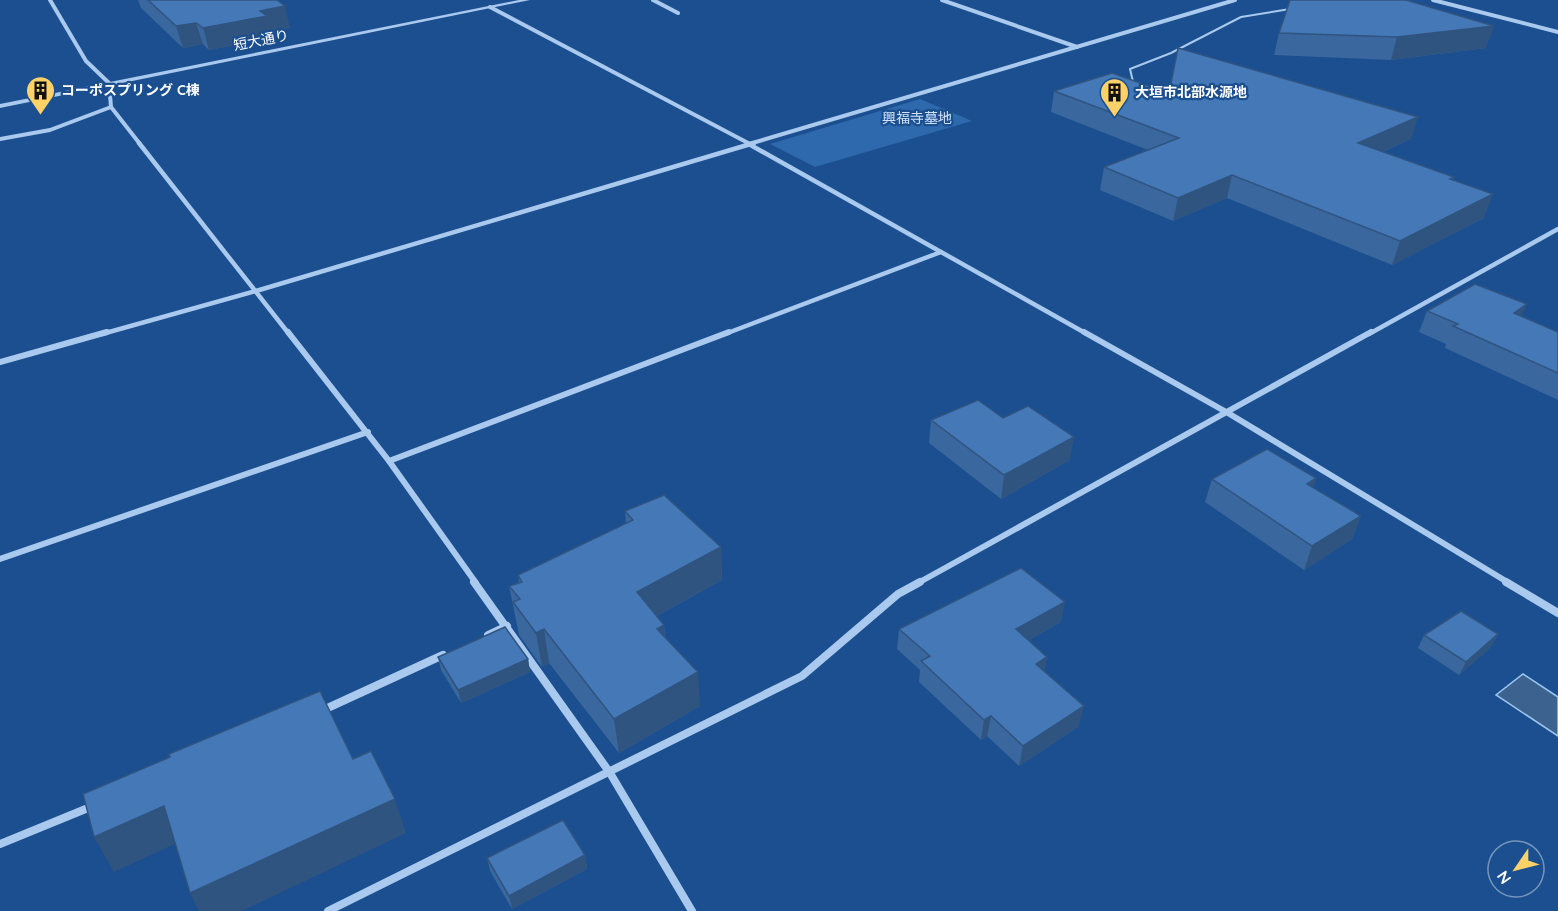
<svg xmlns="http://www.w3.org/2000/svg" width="1558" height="911" font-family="Quicksand,'Noto Sans JP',sans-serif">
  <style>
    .green { fill: #2e69ad }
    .water { fill: #3c6290; stroke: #9cc4f0; stroke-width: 1.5 }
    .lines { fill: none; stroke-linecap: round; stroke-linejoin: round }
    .service { stroke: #a9c9ee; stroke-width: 2 }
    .minor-far3 { stroke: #a9c9ee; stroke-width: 4 }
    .minor-far2 { stroke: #a9c9ee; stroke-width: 4.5 }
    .minor-far1 { stroke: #a9c9ee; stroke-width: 6 }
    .minor { stroke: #a9c9ee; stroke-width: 8 }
    .tertiary { fill: #a9c9ee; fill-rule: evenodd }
    .wall { fill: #3a679d }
    .shaded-wall { fill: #305480 }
    .building { fill: #4478b7; stroke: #305480; stroke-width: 1.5 }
    .labels { text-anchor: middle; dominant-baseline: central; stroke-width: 4.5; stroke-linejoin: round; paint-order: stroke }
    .far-street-label { font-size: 14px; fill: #fff; stroke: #1b4f8f }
    .far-poi-label { font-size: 14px; font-weight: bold; fill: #fff; stroke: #1b4f8f; text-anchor: start }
    .far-park-label { font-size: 14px; fill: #cfe3fa; stroke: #1b4f8f }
  </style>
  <rect width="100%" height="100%" fill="#1b4f8f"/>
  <polygon class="green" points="920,99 972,121 815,167 770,144"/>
  <polygon class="water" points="1523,674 1558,697 1558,736 1496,695"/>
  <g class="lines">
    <polyline class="service" points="1134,86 1130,69 1171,53 1241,17 1290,9"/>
    <g class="minor-far3">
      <polyline points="50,0 86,61 109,83 111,107 140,144"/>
      <polyline points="653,0 678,13"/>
      <polyline points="942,0 1077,47"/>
      <polyline points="1433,0 1558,32"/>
      <polyline points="490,7 750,144"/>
      <polyline points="0,139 50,130 111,107"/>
      <polyline points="749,144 1235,0"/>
    </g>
    <g class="minor-far2">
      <polyline points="139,143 289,334"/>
      <polyline points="747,143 1087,334"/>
      <polyline points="102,334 256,291 754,143"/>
      <polyline points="725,334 941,252"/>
      <polyline points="1369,334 1558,229"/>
    </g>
    <g class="minor-far1">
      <polyline points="288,332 389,461 476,583"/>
      <polyline points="1084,332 1228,413 1509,583"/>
      <polyline points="0,362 107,332"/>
      <polyline points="389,461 729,332"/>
      <polyline points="0,559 368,432"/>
      <polyline points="918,583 1371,332"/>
    </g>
    <g class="minor">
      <polyline points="474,582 610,773 692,911"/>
      <polyline points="1506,582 1558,613"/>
      <polyline points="488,635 507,626"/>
      <polyline points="321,711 443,655"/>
      <polyline points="0,844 93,806"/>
      <polyline points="328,911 802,676 898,594 920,582"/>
    </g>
    <polygon class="tertiary" points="519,0 530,0 0,108 0,104"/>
  </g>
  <g class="wall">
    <polygon points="138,0 276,0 290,28 271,31 272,38 209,50 203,44 183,48 141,8"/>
    <polygon points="1290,0 1486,48 1391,60 1274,55 1279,33"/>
    <polygon points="1054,91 1169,93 1411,139 1382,152 1454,177 1453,180 1484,218 1392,265 1227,198 1173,221 1100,190 1104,167 1148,150 1051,112"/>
    <polygon points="1427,311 1522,317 1558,332 1558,400 1445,348 1446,344 1419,332"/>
    <polygon points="1003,418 1070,460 1001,499 929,443 931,420"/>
    <polygon points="1316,478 1313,487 1361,516 1352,539 1304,570 1205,502 1212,479"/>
    <polygon points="625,511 721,547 722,580 657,616 664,625 665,636 700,706 619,753 549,663 542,667 519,635 509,586 519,582 518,575 626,524"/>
    <polygon points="1061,622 1029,640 1047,657 1044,672 1079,726 1019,766 987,736 981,740 919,682 920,670 897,649 899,629"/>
    <polygon points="1498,634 1491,647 1459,675 1418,648 1424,635"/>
    <polygon points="438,657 528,659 530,672 461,703 441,670"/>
    <polygon points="585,855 587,869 512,909 490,871 487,858"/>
  </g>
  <g class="shaded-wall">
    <polygon points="285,6 290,28 271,31 272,38 209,50 203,28 260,11"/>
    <polygon points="196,23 203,44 183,48 176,26"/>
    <polygon points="1494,26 1486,48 1391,60 1397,37"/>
    <polygon points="1418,117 1411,139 1351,165 1358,143"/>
    <polygon points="1232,175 1227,198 1173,221 1178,198"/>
    <polygon points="1493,194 1484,218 1392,265 1400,241"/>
    <polygon points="1527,304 1518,325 1514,313"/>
    <polygon points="1074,437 1070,460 1001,499 1004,475"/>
    <polygon points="1316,478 1308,501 1307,484"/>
    <polygon points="1361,516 1352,539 1304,570 1312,546"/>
    <polygon points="721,547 722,580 640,625 637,592"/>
    <polygon points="1065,602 1061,622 1013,649 1016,629"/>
    <polygon points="664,625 666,659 657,629"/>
    <polygon points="544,629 549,663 542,667 536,633"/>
    <polygon points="1498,634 1491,647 1459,675 1466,662"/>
    <polygon points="1047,657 1043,677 1036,664"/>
    <polygon points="528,659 530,672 461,703 458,690"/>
    <polygon points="698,672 700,706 619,753 614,719"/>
    <polygon points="1084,706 1079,726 1019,766 1023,746"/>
    <polygon points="991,716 987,736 981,740 984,720"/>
    <polygon points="395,799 406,833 242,911 199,911 190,893"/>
    <polygon points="164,806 181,841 114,872 94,837"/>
    <polygon points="585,855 587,869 512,909 509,896"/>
  </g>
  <g class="building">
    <polygon points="148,0 277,0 285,6 260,11 267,16 203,28 196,23 176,26"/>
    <polygon points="1290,0 1406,0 1494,26 1397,37 1279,33"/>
    <polygon points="1178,48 1418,117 1358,143 1454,177 1450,179 1493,194 1400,241 1232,175 1178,198 1104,167 1179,138 1054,91 1112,73 1169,93"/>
    <polygon points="1475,284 1527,304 1514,313 1558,332 1558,373 1453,326 1458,324 1427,311"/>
    <polygon points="978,400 1003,418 1028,406 1074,437 1004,475 931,420"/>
    <polygon points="1267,449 1316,478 1307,484 1361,516 1312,546 1212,479"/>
    <polygon points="664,495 721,547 637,592 664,625 657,629 698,672 614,719 544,629 536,633 513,602 520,599 509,586 522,582 518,575 633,520 625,511"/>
    <polygon points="1021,568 1065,602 1016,629 1047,657 1036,664 1084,706 1023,746 991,716 984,720 921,661 930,656 899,629"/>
    <polygon points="1461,611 1498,634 1466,662 1424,635"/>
    <polygon points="505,627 528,659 458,690 438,657"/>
    <polygon points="320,691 353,759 371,751 395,799 190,893 164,806 94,837 83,794 170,757 169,754"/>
    <polygon points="563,820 585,855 509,896 487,858"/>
  </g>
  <defs>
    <symbol id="building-pin" viewBox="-11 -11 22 30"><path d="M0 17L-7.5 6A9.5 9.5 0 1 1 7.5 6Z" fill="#ffd166" stroke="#1b4f8f"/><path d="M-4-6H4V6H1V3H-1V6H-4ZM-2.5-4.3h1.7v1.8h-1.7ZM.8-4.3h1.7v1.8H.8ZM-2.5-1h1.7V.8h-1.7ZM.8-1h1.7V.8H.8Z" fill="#111"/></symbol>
  </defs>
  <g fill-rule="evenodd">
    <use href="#building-pin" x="24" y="74" width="33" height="45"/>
    <use href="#building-pin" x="1098" y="76" width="33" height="45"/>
  </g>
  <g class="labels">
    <g class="far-street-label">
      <text transform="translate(261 40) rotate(-11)">短大通り</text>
    </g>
    <g class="far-poi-label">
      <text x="61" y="90">コーポスプリング C棟</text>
      <text x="1135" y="92">大垣市北部水源地</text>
    </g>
    <g class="far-park-label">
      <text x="917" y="118">興福寺墓地</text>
    </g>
  </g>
  <g transform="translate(1516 869) rotate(235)"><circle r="28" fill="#1b4f8f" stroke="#7695bc" stroke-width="1.5"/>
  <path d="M0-4.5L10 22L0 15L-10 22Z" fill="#ffd166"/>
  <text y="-9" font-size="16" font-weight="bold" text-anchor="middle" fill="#ffffff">N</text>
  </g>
</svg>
